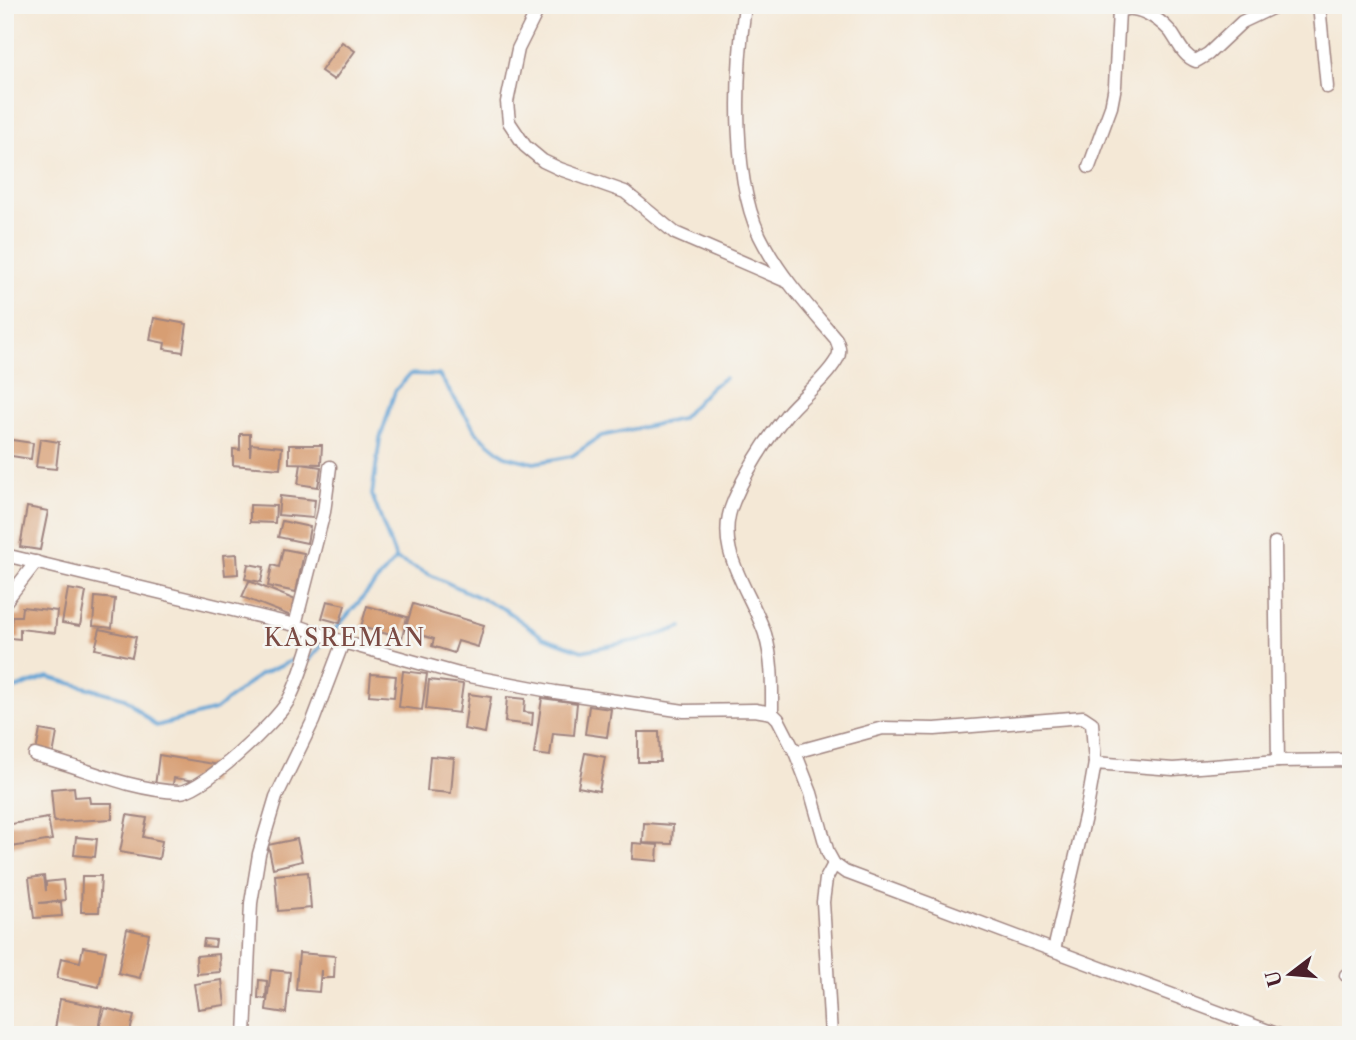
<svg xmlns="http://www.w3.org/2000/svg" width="1356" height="1040" font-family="'Libre Caslon Text',serif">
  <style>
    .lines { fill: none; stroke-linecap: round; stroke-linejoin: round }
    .stream { stroke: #60a3d5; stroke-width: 3.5 }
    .building { fill: #d79e73 }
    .minor-casing { stroke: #9f8480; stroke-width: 15 }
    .minor { stroke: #fff; stroke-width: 12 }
    .labels { text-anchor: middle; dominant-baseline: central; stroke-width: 5; stroke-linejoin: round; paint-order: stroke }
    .quarter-label { font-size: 24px; letter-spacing: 2px; fill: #7b4b44; stroke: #f6f6f2 }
  </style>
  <rect width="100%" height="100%" fill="#f6f6f2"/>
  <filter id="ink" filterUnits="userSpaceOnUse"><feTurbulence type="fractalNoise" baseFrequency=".0143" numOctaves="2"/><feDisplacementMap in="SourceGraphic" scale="14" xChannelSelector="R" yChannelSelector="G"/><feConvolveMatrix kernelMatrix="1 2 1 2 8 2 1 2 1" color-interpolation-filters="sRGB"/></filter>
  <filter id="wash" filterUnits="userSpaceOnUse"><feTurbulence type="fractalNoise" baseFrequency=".00686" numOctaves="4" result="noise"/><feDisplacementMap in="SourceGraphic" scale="28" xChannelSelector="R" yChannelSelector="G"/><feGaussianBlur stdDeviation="1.57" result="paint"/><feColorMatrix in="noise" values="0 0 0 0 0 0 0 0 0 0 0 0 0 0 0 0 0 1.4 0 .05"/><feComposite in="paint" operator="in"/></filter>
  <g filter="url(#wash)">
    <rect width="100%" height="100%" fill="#f4e8d6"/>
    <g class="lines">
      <g class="stream">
        <polyline points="396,559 372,495 380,439 395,391 410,374 439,375 478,434 505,456 534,463 572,456 601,436 681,419 711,387 725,378"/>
        <polyline points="332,633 396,559 504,609 543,637 582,651 649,638 682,627"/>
        <polyline points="309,660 327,639"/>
        <polyline points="5,692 48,677 125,698 156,726 215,710 259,675 293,660 302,660"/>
      </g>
    </g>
    <g id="blocks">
      <g class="building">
        <polygon points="342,42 355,51 334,80 321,71"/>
        <polygon points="154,318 187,324 183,352 164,349 165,343 150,340"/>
        <polygon points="240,434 250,434 250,456 251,444 282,447 280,469 233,465 233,449 240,450"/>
        <polygon points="5,439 33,443 31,459 5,455"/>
        <polygon points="40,439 59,442 56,469 36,467"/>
        <polygon points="289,445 322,445 321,464 289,463"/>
        <polygon points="301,464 321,467 318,487 298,484"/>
        <polygon points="280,496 315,500 313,518 278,515"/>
        <polygon points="250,505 276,506 275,523 250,522"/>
        <polygon points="27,507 48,511 40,550 20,547"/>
        <polygon points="282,521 310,527 307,543 278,537"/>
        <polygon points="283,549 304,553 296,592 268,586 272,565 279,567"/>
        <polygon points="237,554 238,574 225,575 223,555"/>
        <polygon points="248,564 264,567 261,582 245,579"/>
        <polygon points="249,581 298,601 291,616 242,597"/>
        <polygon points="68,589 86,592 80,626 62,623"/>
        <polygon points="95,597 115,599 112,628 93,626"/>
        <polygon points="327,601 345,605 340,623 322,618"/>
        <polygon points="413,604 484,625 478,647 458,641 454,653 432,646 434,639 405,630"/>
        <polygon points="367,606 407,617 402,638 361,627"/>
        <polygon points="22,607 57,611 55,633 20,629 20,639 10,638 12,616 21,616"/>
        <polygon points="100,629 136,637 132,657 95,649"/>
        <polygon points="403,671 427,674 422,710 399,707"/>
        <polygon points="371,674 396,676 394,697 369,695"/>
        <polygon points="429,680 463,684 459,713 426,709"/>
        <polygon points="469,694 491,697 485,733 464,729"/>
        <polygon points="507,697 525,699 524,712 533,713 532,725 505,722"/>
        <polygon points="542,698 577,703 574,735 553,733 550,756 534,754"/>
        <polygon points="589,706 611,709 607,737 585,734"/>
        <polygon points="40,730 57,733 53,755 36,752"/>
        <polygon points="638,732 659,732 660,762 638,762"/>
        <polygon points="585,753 605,757 599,791 578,787"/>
        <polygon points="159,755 214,764 212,783 174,778 172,789 155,786"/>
        <polygon points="430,756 454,758 451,793 427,791"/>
        <polygon points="74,787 75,797 89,796 90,803 112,803 112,819 54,822 51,789"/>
        <polygon points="127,815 147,818 143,837 162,841 159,859 120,852"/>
        <polygon points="48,818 52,840 6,848 5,825"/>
        <polygon points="644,823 673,825 672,844 643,843"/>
        <polygon points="76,837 97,839 95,857 74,855"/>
        <polygon points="297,839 302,861 273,868 268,845"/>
        <polygon points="633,843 658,845 657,861 632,859"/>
        <polygon points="308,872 311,908 278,911 275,875"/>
        <polygon points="44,876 46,891 46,882 63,880 65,900 39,903 61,902 62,916 34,918 29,878"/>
        <polygon points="82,876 101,876 99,912 81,912"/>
        <polygon points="127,929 149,934 140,978 118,973"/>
        <polygon points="204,939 216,940 215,947 203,946"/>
        <polygon points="83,947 106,951 99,987 57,978 61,958 80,962"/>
        <polygon points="299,953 335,956 334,978 321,978 321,970 319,992 296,990"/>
        <polygon points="219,954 220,972 197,974 196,956"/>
        <polygon points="271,970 290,972 286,1013 266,1010"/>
        <polygon points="222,980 225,1005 198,1009 194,984"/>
        <polygon points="259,980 267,981 266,999 258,998"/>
        <polygon points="60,999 102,1007 97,1035 82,1035 55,1029"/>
        <polygon points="105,1008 134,1016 129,1035 97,1035"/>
      </g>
    </g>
  </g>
  <g filter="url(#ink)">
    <use href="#blocks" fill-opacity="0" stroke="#9f8480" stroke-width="2"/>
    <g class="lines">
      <defs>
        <g id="minor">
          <polyline points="540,5 518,49 507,102 509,122 525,146 543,161 560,169 625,192 675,233 786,281"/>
          <path d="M 745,5 C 736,73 730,186 765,246 C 784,281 811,309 836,339 C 839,346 841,352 837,359 C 825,380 802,396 787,414 C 766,440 747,469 734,500 C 712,549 750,589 765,634 C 773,661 772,686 772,713"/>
          <polyline points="1319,5 1327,87"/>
          <path d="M 1089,167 L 1111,107 L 1115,86 L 1119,11 C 1136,3 1158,18 1170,31 C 1178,41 1183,57 1196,61 L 1208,54 L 1242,22 L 1278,5"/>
          <polyline points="1275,543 1278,761"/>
          <polyline points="5,555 295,625 343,642 459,674 555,692 684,711 755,710 772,713 778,719 795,752 811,793 828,853 834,864 845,872 1279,1035"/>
          <polyline points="5,602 36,562"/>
          <polyline points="295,625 324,512 330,467"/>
          <polyline points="795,752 883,728 935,729 1083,717 1092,723 1095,763"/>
          <path d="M 35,755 C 83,767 129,790 179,792 C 202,792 276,722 288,701 C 300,680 306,654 314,631"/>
          <polyline points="1054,950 1087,808 1095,763 1173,769 1278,761 1351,760"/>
          <polyline points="1346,975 1351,975"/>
          <polyline points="245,1035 251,903 259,854 276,797 313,721 343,642"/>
          <polyline points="831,1035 823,902 826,879 834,864"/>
        </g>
      </defs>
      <use href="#minor" class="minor-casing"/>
      <use href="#minor" class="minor"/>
    </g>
  </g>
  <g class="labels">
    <g class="quarter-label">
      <text x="345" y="637">KASREMAN</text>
    </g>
  </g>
  <rect width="1356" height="1040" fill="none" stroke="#f6f6f2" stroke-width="28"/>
  <g transform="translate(1290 974) rotate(254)" stroke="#f6f6f2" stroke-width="5" paint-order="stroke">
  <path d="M0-5L12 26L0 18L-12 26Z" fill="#4a1f2b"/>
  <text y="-10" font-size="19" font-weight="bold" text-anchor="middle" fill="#4a1f2b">U</text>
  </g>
</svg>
